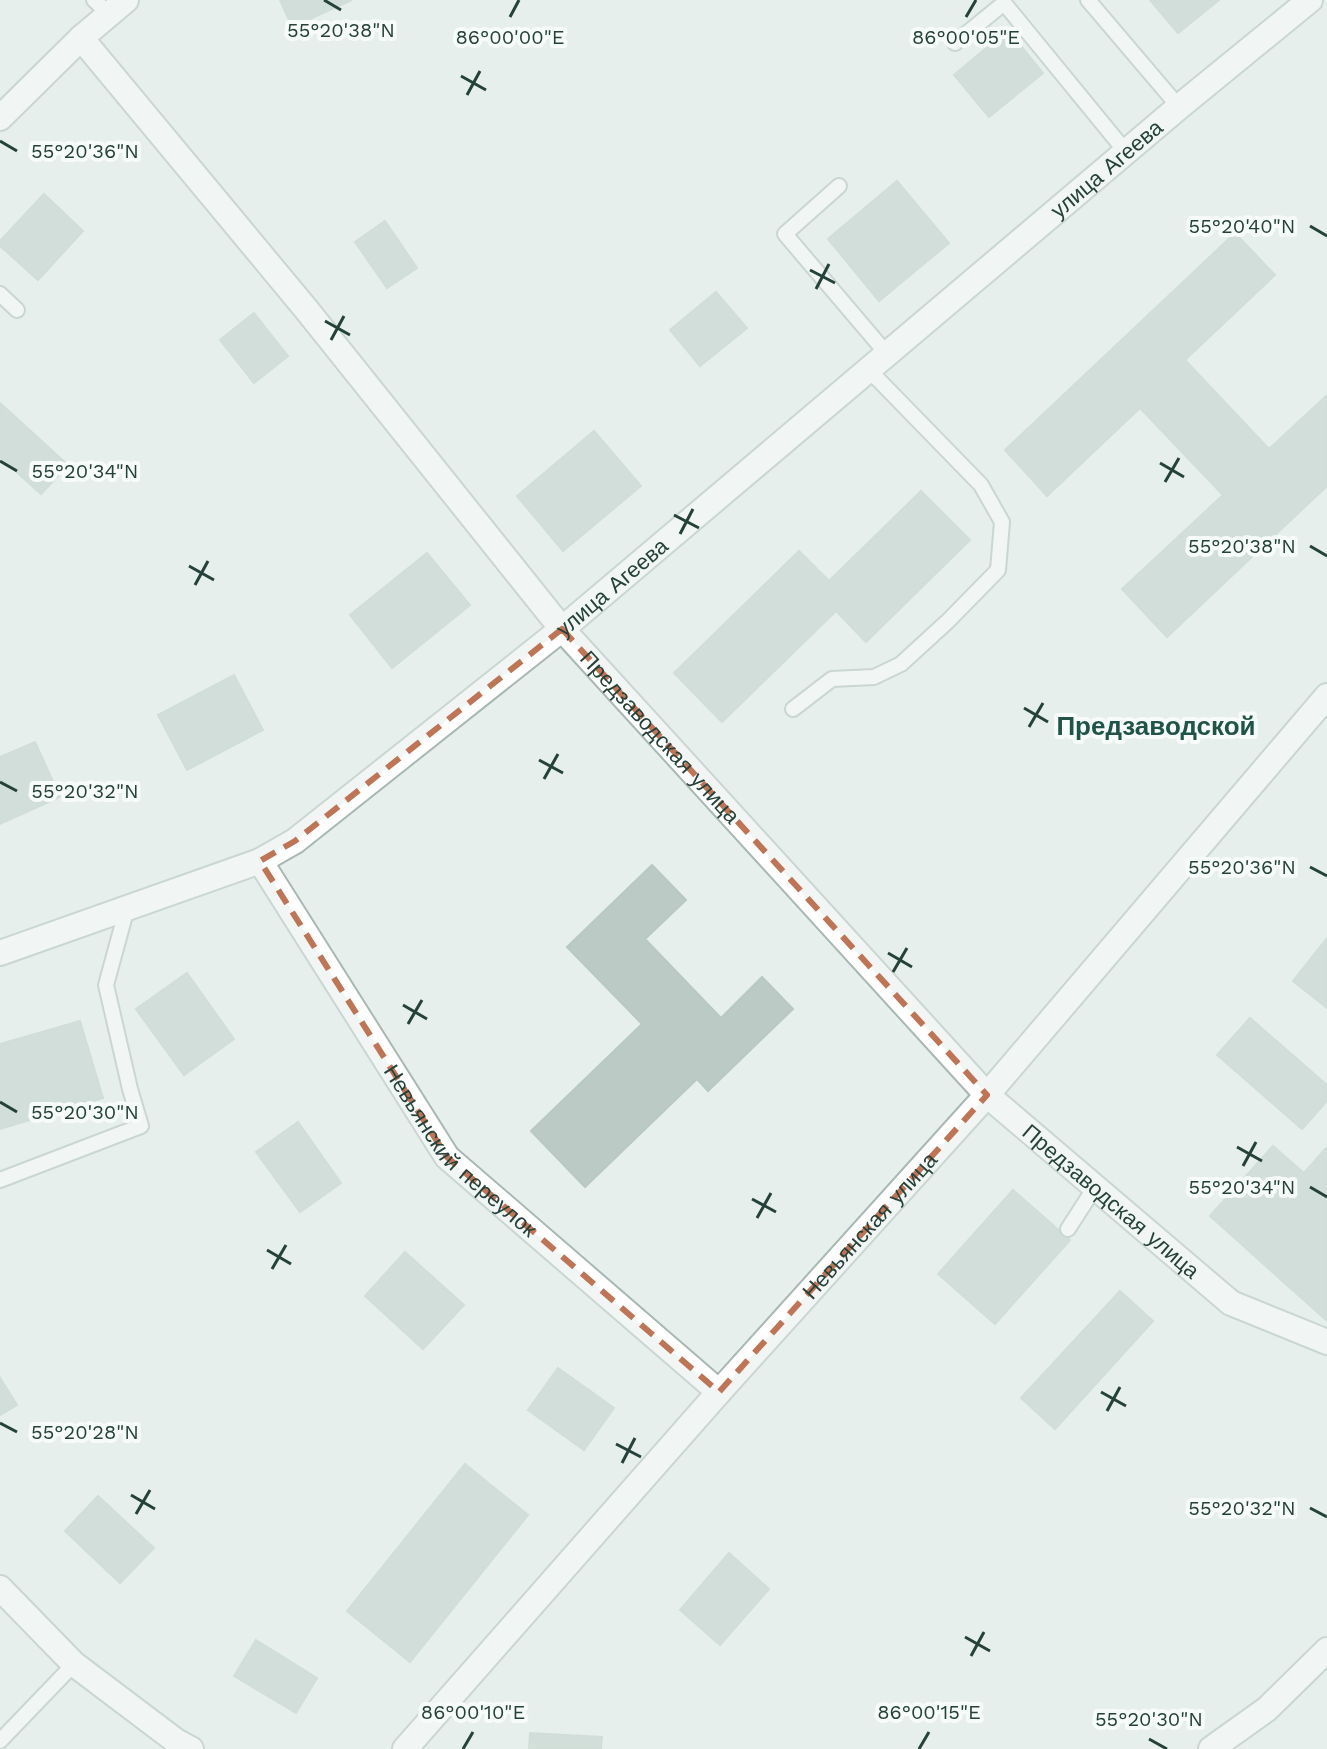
<svg xmlns="http://www.w3.org/2000/svg" width="1327" height="1749" font-family="'Work Sans',sans-serif">
  <style>
    .building { fill: #bbcac4; stroke: #b8c9c2; stroke-width: 2 }
    .lines { fill: none; stroke-linecap: round; stroke-linejoin: round }
    .service-casing { stroke: #a8b8b2; stroke-width: 18 }
    .minor-casing { stroke: #a8b8b2; stroke-width: 28 }
    .service { stroke: #fff; stroke-width: 14 }
    .minor { stroke: #fff; stroke-width: 24 }
    .marked { fill: none; stroke: #c07456; stroke-width: 6; stroke-dasharray: 16 10; stroke-linejoin: round }
    .ticks { fill: none; stroke: #24423a; stroke-width: 3 }
    .labels { text-anchor: middle; dominant-baseline: central; stroke-width: 8; stroke-linejoin: round; paint-order: stroke }
    .street-label { font-size: 22px; fill: #24423a; stroke: #f7fbf9 }
    .quarter-label { font-size: 26px; font-weight: bold; fill: #1f5548; stroke: #f7fbf9 }
    .ticks-label { font-size: 20px; text-anchor: middle; fill: #24423a; stroke: #f7fbf9; stroke-width: 8; stroke-linejoin: round; paint-order: stroke }
  </style>
  <rect width="100%" height="100%" fill="#e6efeb"/>
  <g class="building">
    <polygon points="280,0 352,0 292,27"/>
    <polygon points="1150,0 1219,0 1178,33"/>
    <polygon points="1008,30 1043,73 989,117 954,75"/>
    <polygon points="897,181 949,243 879,301 828,239"/>
    <polygon points="44,194 83,231 38,280 0,246 0,241"/>
    <polygon points="385,221 417,268 387,288 355,242"/>
    <polygon points="1235,233 1275,275 1185,360 1269,449 1327,395 1327,486 1167,637 1122,589 1223,495 1140,408 1047,496 1005,450"/>
    <polygon points="716,292 747,328 700,366 670,330"/>
    <polygon points="254,313 288,356 254,383 220,340"/>
    <polygon points="0,403 68,465 41,494 0,457"/>
    <polygon points="594,431 641,486 563,551 517,496"/>
    <polygon points="921,491 970,540 866,642 836,611 722,722 674,673 799,551 829,581"/>
    <polygon points="427,553 470,605 392,668 350,615"/>
    <polygon points="234,675 263,730 187,770 158,715"/>
    <polygon points="35,742 60,797 0,824 0,757"/>
    <polygon points="652,865 686,900 645,939 721,1018 762,977 793,1009 708,1091 697,1079 585,1187 531,1131 642,1024 567,947"/>
    <polygon points="1327,938 1327,1008 1293,981"/>
    <polygon points="187,973 234,1039 184,1075 136,1009"/>
    <polygon points="1250,1018 1327,1085 1327,1101 1302,1129 1217,1055"/>
    <polygon points="80,1021 103,1098 0,1129 0,1044"/>
    <polygon points="298,1122 341,1183 300,1212 256,1152"/>
    <polygon points="1273,1146 1304,1173 1327,1147 1327,1321 1210,1216"/>
    <polygon points="1013,1190 1070,1240 995,1324 938,1274"/>
    <polygon points="405,1252 464,1305 423,1349 365,1296"/>
    <polygon points="1120,1291 1153,1321 1055,1429 1021,1398"/>
    <polygon points="558,1368 614,1408 584,1450 528,1410"/>
    <polygon points="0,1378 17,1405 0,1415"/>
    <polygon points="465,1464 528,1515 410,1662 347,1611"/>
    <polygon points="98,1496 154,1548 120,1583 65,1531"/>
    <polygon points="729,1553 769,1589 720,1645 680,1610"/>
    <polygon points="256,1640 317,1678 296,1713 234,1676"/>
    <polygon points="530,1733 602,1737 601,1749 529,1749"/>
  </g>
  <g class="lines">
    <defs>
      <g id="service">
        <polyline points="94,0 109,14"/>
        <polyline points="1088,0 1179,107"/>
        <polyline points="955,43 1004,3 1126,152"/>
        <polyline points="839,186 785,234 887,354"/>
        <polyline points="0,294 17,310"/>
        <polyline points="793,709 832,679 874,677 901,664 948,621 998,570 1002,522 981,485 869,370"/>
        <polyline points="0,1180 141,1126 130,1089 106,985 127,908"/>
        <polyline points="1068,1229 1095,1187"/>
        <polyline points="0,1741 74,1664"/>
      </g>
      <g id="minor">
        <path id="s1" d="M 81,38 L 306,309 L 562,629 L 987,1095 L 1231,1303 L 1327,1342"/>
        <polyline points="0,118 81,38 126,0"/>
        <path id="s2" d="M 260,861 L 447,1157 L 719,1392"/>
        <path id="s3" d="M 0,953 L 260,861 L 295,841 L 562,629 L 1179,107 L 1310,0"/>
        <polyline points="0,1588 74,1664 176,1741 191,1749"/>
        <path id="s4" d="M 405,1749 L 719,1392 L 987,1095 L 1327,696"/>
        <polyline points="1211,1749 1267,1709 1327,1650"/>
      </g>
    </defs>
    <use href="#service" class="service-casing"/>
    <use href="#minor" class="minor-casing"/>
    <use href="#service" class="service"/>
    <use href="#minor" class="minor"/>
  </g>
  <path d="M0 0H1327V1749H0ZM 562,629 L 987,1095 L 719,1392 L 447,1157 L 260,861 L 295,841 Z" fill="#e6efeb" fill-opacity=".55" fill-rule="evenodd"/>
  <path class="marked" d="M 562,629 L 987,1095 L 719,1392 L 447,1157 L 260,861 L 295,841 Z"/>
  <path class="ticks" d="M 324,0 L 341,10M 510,17 L 519,0M 966,17 L 976,0M 461,76 L 486,90M 467,95 L 480,71M 0,141 L 17,151M 1310,226 L 1327,236M 810,270 L 835,283M 816,289 L 829,264M 325,321 L 350,335M 331,340 L 344,316M 0,461 L 17,471M 1160,463 L 1184,477M 1165,482 L 1179,458M 674,515 L 699,528M 680,534 L 693,509M 1310,546 L 1327,556M 189,566 L 214,580M 195,585 L 208,561M 1024,708 L 1048,722M 1029,727 L 1043,703M 539,760 L 563,773M 544,779 L 558,754M 0,782 L 17,791M 1310,867 L 1327,876M 888,953 L 912,967M 893,972 L 907,948M 403,1005 L 427,1019M 408,1024 L 422,1000M 0,1102 L 17,1112M 1237,1147 L 1262,1161M 1243,1166 L 1256,1142M 1310,1187 L 1327,1197M 752,1199 L 776,1212M 757,1218 L 771,1193M 267,1250 L 291,1264M 272,1269 L 286,1245M 1101,1392 L 1126,1406M 1107,1411 L 1120,1387M 0,1423 L 17,1432M 616,1444 L 641,1457M 622,1463 L 635,1438M 131,1495 L 155,1509M 1310,1508 L 1327,1517M 136,1514 L 150,1490M 965,1637 L 990,1651M 971,1656 L 984,1632M 1149,1739 L 1167,1749M 463,1749 L 473,1732M 919,1749 L 929,1732"/>
  <g class="labels">
    <g class="street-label">
      <text stroke="none"><textPath href="#s3" startOffset="1370">улица Агеева</textPath></text>
      <text stroke="none"><textPath href="#s3" startOffset="722">улица Агеева</textPath></text>
      <text stroke="none"><textPath href="#s1" startOffset="908">Предзаводская улица</textPath></text>
      <text stroke="none"><textPath href="#s2" startOffset="354">Невьянский переулок</textPath></text>
      <text stroke="none"><textPath href="#s1" startOffset="1556">Предзаводская улица</textPath></text>
      <text stroke="none"><textPath href="#s4" startOffset="700">Невьянская улица</textPath></text>
    </g>
    <g class="quarter-label">
      <text x="1156" y="726">Предзаводской</text>
    </g>
  </g>
  <g class="ticks-label">
    <text x="341" y="37">55°20'38"N</text>
    <text x="510" y="44">86°00'00"E</text>
    <text x="966" y="44">86°00'05"E</text>
    <text x="85" y="158">55°20'36"N</text>
    <text x="1242" y="233">55°20'40"N</text>
    <text x="85" y="478">55°20'34"N</text>
    <text x="1242" y="553">55°20'38"N</text>
    <text x="85" y="798">55°20'32"N</text>
    <text x="1242" y="874">55°20'36"N</text>
    <text x="85" y="1119">55°20'30"N</text>
    <text x="1242" y="1194">55°20'34"N</text>
    <text x="85" y="1439">55°20'28"N</text>
    <text x="1242" y="1515">55°20'32"N</text>
    <text x="473" y="1719">86°00'10"E</text>
    <text x="929" y="1719">86°00'15"E</text>
    <text x="1149" y="1726">55°20'30"N</text>
  </g>
</svg>
